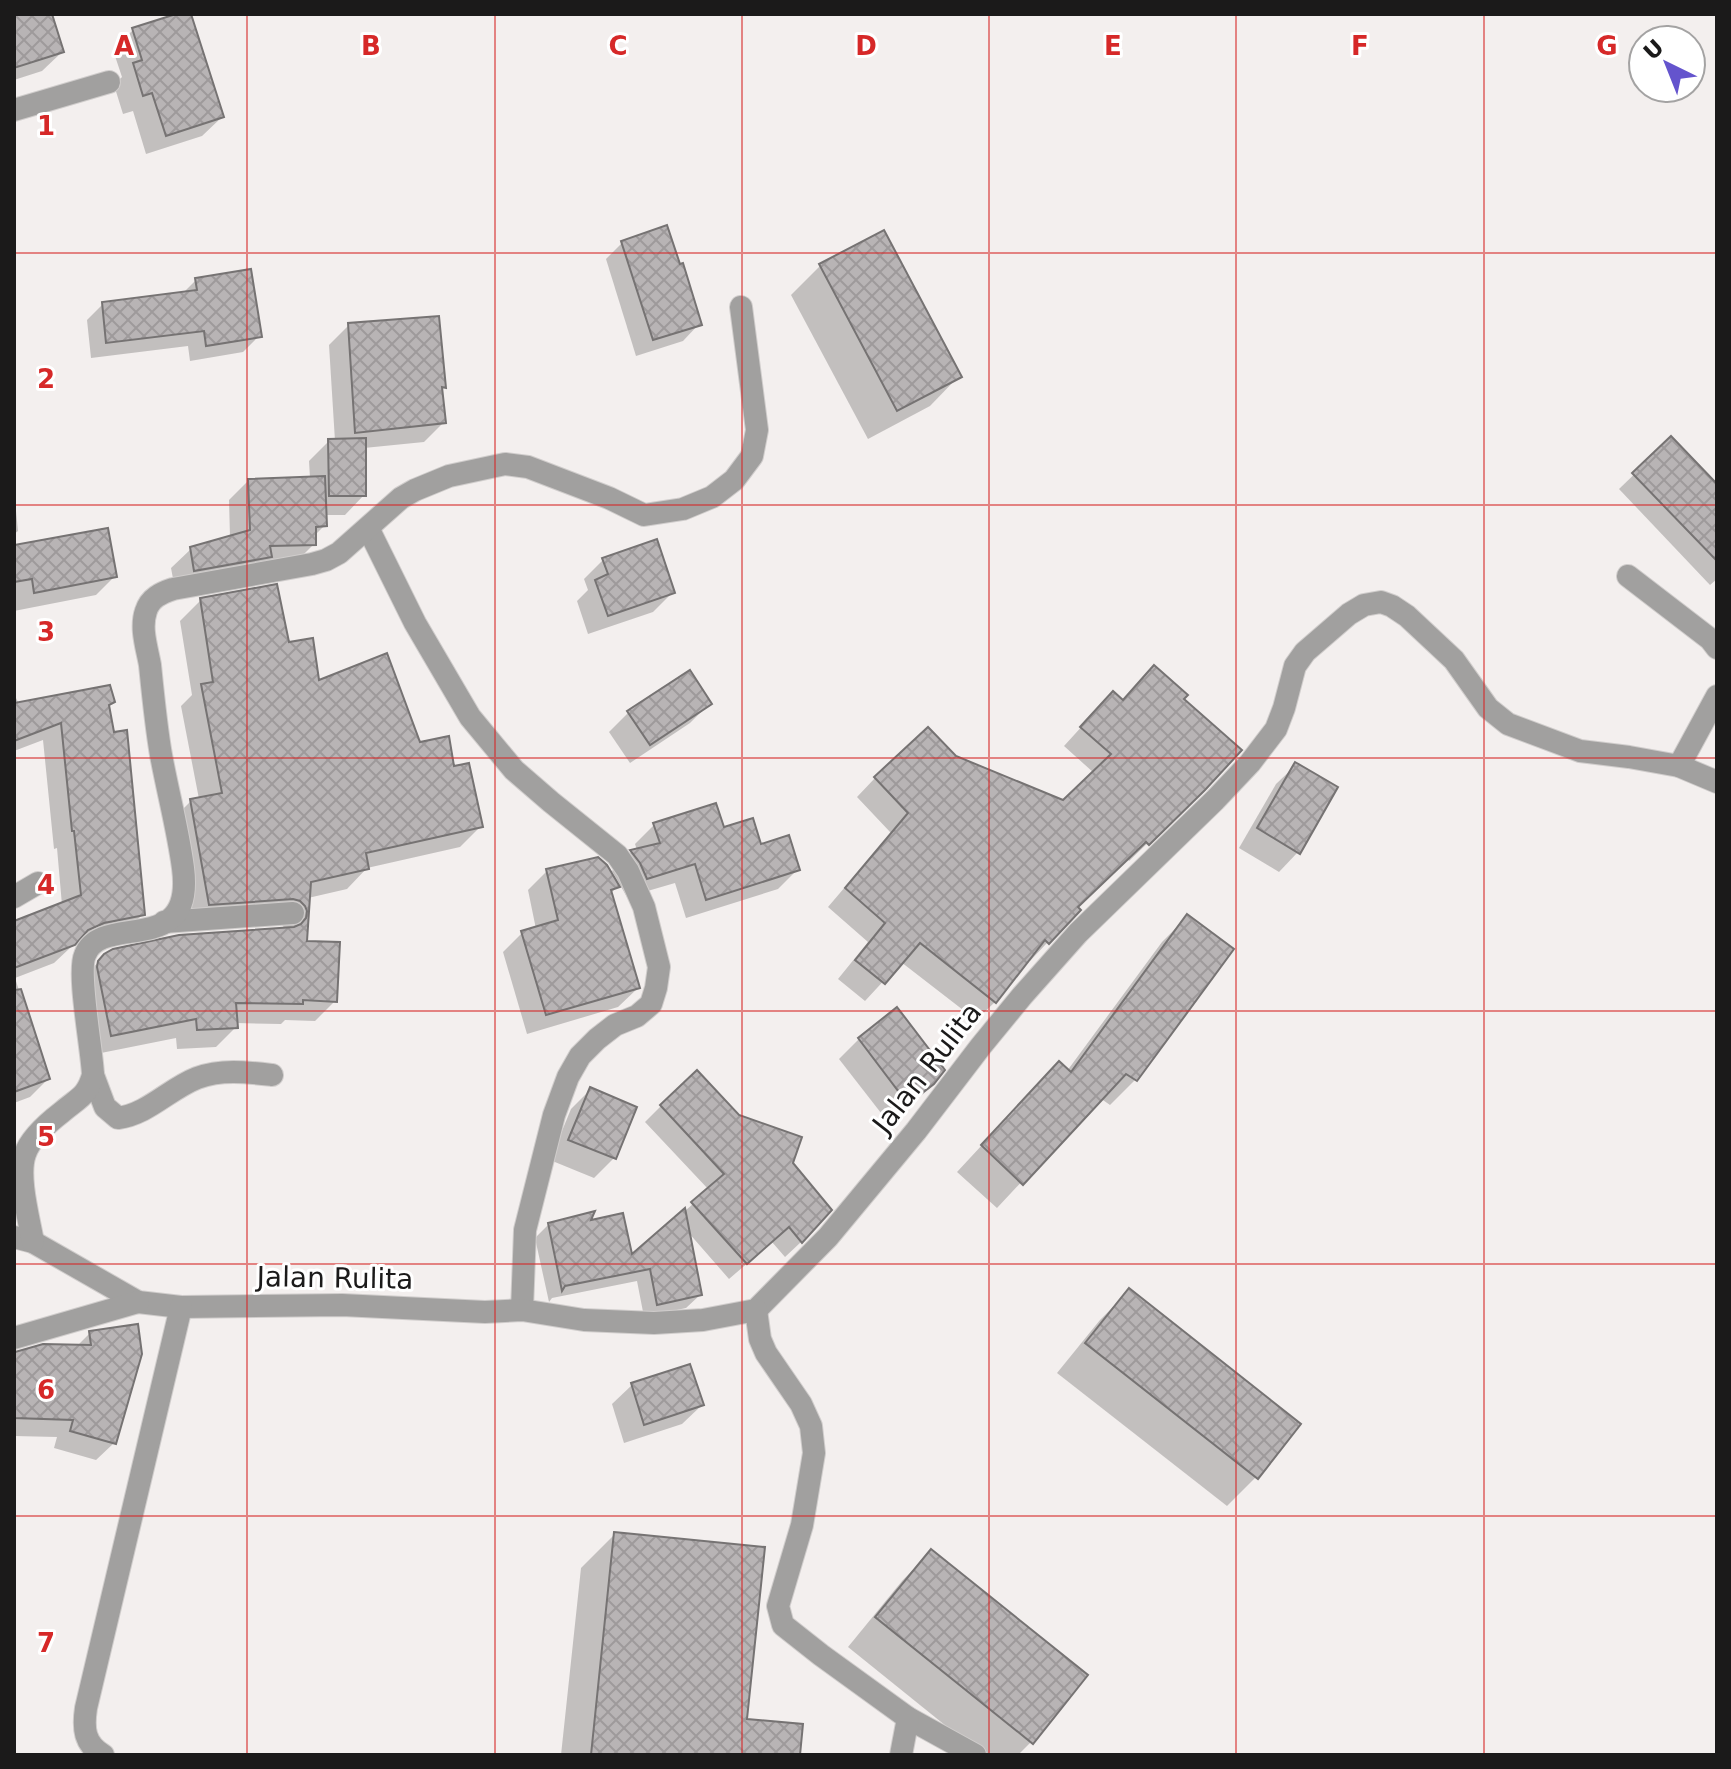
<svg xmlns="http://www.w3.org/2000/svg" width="1731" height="1769" font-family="'DejaVu Sans',sans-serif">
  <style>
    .shadow { fill: #0003 }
    .building { fill: url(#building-cross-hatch); stroke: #767373; stroke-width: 2 }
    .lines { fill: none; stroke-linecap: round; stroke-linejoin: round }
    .minor-casing { stroke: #d0cdcc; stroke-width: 24 }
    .minor { stroke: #a1a09f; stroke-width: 22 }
    .grid { fill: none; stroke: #d62828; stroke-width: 2; stroke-opacity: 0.55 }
    .labels { text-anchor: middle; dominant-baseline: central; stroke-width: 6; stroke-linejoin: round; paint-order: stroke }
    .street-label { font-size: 28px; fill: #1b1a1a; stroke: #fff }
    .grid-label { font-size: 26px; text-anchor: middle; font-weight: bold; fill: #d62828; stroke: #fff; stroke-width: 6; stroke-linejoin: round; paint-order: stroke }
  </style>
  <defs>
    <pattern id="building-cross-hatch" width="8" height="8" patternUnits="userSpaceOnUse" patternTransform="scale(2)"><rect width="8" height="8" fill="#b8b4b5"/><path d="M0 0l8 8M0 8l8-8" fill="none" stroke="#9e9a9b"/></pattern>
  </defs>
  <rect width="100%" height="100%" fill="#f3efee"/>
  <g class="shadow">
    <polygon points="14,14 50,14 62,52 42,71 14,80"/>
    <polygon points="182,14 189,14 222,117 202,136 146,154 133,111 123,114 114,85 122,77 113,50 133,30"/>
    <polygon points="622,243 699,324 683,341 636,356 606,259"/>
    <polygon points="820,266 959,376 930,406 868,439 791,295"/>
    <polygon points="196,280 259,336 243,352 190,361 188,346 91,358 87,320 103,304 182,294"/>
    <polygon points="349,325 444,387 441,390 444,422 424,442 364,448 364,495 345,515 324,515 325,525 314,536 314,544 294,564 175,589 171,568 191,549 230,537 229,500 248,481 310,478 309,461 329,441 335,441 329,345"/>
    <polygon points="1671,439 1717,492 1717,579 1710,585 1619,489"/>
    <polygon points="14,491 18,531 14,534"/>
    <polygon points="14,547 115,576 96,595 14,611"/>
    <polygon points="603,560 673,592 653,612 588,634 577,601 588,590 584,579"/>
    <polygon points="201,600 287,645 317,682 418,744 453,769 481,826 460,847 367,868 347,889 308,898 305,943 335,1001 315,1021 285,1020 281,1024 236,1023 236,1027 216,1047 177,1049 176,1038 91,1055 84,977 105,955 286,930 279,921 189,924 171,821 191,801 199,799 181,706 192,695 180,621"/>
    <polygon points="14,694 19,704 113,702 107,707 143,914 124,933 83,941 71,947 54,963 15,978 48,1079 30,1097 14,1103 14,923 62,905 57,848 54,849 43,740 14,751"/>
    <polygon points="1182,699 1204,789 1129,861 1127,858 1076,908 1078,910 1030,961 1027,959 995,1002 976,1020 901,962 865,1001 838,979 868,942 828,907 891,833 857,797 875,778 955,758 1064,803 1094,773 1064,746 1095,712 1122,702"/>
    <polygon points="710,703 690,723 630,763 609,732 629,712"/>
    <polygon points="1296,765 1298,852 1279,872 1239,848 1276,784"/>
    <polygon points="654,825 759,847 798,869 778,889 686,918 675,883 627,897 612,871 631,852 637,850 635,844"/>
    <polygon points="547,871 617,887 610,894 638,988 618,1007 527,1034 503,952 522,933 536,929 528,890"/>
    <polygon points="1187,917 1231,950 1135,1080 1110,1105 1100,1098 997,1208 957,1172 1034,1089 1067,1071 1162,942"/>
    <polygon points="897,1010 932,1083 912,1104 888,1122 839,1059 859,1039"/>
    <polygon points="590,1090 614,1158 594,1178 550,1160 571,1109"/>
    <polygon points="661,1106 738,1117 801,1242 785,1257 772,1242 729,1279 688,1232 700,1295 686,1308 644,1317 637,1281 552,1298 549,1302 535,1238 549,1224 588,1223 631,1258 709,1190 645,1122"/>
    <polygon points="1129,1291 1256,1477 1227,1506 1057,1373 1100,1320"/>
    <polygon points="90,1333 114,1443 96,1460 54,1448 57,1437 14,1436 14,1356 17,1353 76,1347"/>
    <polygon points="632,1385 702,1405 682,1424 624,1443 612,1404"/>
    <polygon points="615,1534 745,1721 798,1755 561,1755 581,1568"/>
    <polygon points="931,1551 1031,1742 1018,1755 982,1755 848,1647 902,1581"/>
  </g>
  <g class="building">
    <polygon points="14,14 52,14 64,52 14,68"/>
    <polygon points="176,14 191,14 224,117 166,136 152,93 143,96 133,63 142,60 132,28"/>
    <polygon points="667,225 680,264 683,263 702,325 653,340 621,241"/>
    <polygon points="884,230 962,377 897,411 819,264"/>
    <polygon points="251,269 262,337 206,346 204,331 106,343 102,302 197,290 195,278"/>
    <polygon points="439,316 446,388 442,387 446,423 355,433 348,323"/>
    <polygon points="1671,436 1717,484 1717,561 1632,473"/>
    <polygon points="366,438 366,496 329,496 328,439"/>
    <polygon points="325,476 327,526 316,527 316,545 270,546 272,557 194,571 190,547 250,530 248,479"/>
    <polygon points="108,528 117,577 34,593 32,579 14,582 14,545"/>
    <polygon points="657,539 675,593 608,616 595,580 608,574 602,558"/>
    <polygon points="277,584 289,642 313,638 319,680 387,653 420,742 449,736 454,766 469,763 483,827 366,853 369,869 311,882 307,941 340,942 337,1002 303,1000 303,1004 236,1003 238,1028 197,1030 196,1019 111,1036 97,967 98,961 104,954 113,949 179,935 294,927 301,924 306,918 307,911 305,906 300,901 293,899 209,905 190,799 222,793 201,684 213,682 200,598"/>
    <polygon points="1154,665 1188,695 1184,699 1242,750 1205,790 1149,845 1146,842 1078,907 1081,910 1049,944 1045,940 996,1003 920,943 885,984 855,960 885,923 845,888 908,813 874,777 928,727 956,756 1063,800 1111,754 1080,727 1113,691 1123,700"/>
    <polygon points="690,670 712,704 650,745 627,711"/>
    <polygon points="110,685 115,702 109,705 114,732 127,730 145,915 104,923 88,930 75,945 14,968 14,921 81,895 74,831 72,831 61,723 14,741 14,703"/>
    <polygon points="1295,762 1338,787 1300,854 1257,828"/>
    <polygon points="716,803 724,827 753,818 761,844 789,835 800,870 706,900 695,864 647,879 640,863 630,850 660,843 653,823"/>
    <polygon points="598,857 607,865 620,887 611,890 640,988 546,1015 521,931 558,920 546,869"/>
    <polygon points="1187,914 1234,949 1137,1081 1126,1074 1023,1185 981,1145 1059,1061 1071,1072"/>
    <polygon points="21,989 50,1079 14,1092 14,990"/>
    <polygon points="897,1007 945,1070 934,1084 908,1104 858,1038"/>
    <polygon points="697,1070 739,1115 802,1137 793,1163 832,1210 802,1243 789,1227 747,1264 691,1202 724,1174 660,1105"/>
    <polygon points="590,1087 637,1107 616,1159 568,1140"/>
    <polygon points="685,1208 702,1295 657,1305 650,1269 565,1286 562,1291 548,1223 595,1211 591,1220 623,1213 632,1254"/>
    <polygon points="1129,1288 1301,1424 1258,1479 1085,1343"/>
    <polygon points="138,1324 142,1354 116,1444 70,1431 73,1420 14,1418 15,1352 43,1344 91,1345 89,1331"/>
    <polygon points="690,1364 704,1405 644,1425 631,1383"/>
    <polygon points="614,1532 765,1547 747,1719 803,1724 800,1755 591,1755"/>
    <polygon points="931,1549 1088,1675 1033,1744 875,1617"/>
  </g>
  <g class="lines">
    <defs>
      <g id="minor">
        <polyline points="14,110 109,82"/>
        <polyline points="368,528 415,623 470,717 514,770 551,802 617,855 628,871 644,907 659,967 656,988 651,1004 637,1016 615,1025 597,1039 580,1056 568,1077 554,1115 525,1230 522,1310"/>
        <polyline points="1628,576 1710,639 1717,648"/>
        <polyline points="1679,766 1717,696"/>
        <polyline points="14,897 38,883"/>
        <polyline points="164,922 293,913"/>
        <path d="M 93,1075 L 105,1107 L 118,1118 C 148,1114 169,1089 197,1078 C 221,1069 246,1072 272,1075"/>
        <polyline points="14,1237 33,1242 138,1302 181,1307 342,1305 485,1312 522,1310 584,1320 654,1323 703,1320 756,1310 828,1237 916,1131 981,1046 1022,996 1078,933 1215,800 1250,763 1276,729 1284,708 1295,666 1305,652 1349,614 1364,605 1381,602 1392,606 1407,616 1454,660 1488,708 1508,724 1580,751 1629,757 1679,766 1717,782"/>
        <path d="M 33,1242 C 29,1219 17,1176 25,1154 C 30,1139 49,1122 62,1112 C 78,1098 87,1097 93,1075 C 92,1049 77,973 85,955 C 102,911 195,960 183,868 C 178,830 168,793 161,755 C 156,726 153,695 150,665 C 147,648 140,628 146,611 C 150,598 161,593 173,589 L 312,564 L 326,560 L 339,553 L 401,498 L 415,490 L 449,476 L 505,464 L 528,467 L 609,498 L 644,515 L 683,509 L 712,497 L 734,480 L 752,456 L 757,430 L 741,307"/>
        <polyline points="756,1310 760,1339 766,1353 801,1404 811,1426 814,1453 802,1525 778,1606 783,1625 821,1655 908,1718 975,1755"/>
        <polyline points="14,1338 138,1302"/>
        <path d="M 103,1755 C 84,1744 83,1728 86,1708 L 181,1307"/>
        <polyline points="901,1755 908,1718"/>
      </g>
    </defs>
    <use href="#minor" class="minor-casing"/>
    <use href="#minor" class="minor"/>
  </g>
  <path class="grid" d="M 247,14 L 247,1755M 495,14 L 495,1755M 742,14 L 742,1755M 989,14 L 989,1755M 1236,14 L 1236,1755M 1484,14 L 1484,1755M 14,253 L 1717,253M 14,505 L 1717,505M 14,758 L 1717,758M 14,1011 L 1717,1011M 14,1264 L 1717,1264M 14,1516 L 1717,1516"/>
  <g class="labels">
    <g class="street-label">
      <text transform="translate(927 1068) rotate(-52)">Jalan Rulita</text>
      <text transform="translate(335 1278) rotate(1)">Jalan Rulita</text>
    </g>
  </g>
  <g class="grid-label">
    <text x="124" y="55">A</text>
    <text x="371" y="55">B</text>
    <text x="618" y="55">C</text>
    <text x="866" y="55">D</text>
    <text x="1113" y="55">E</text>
    <text x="1360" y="55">F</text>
    <text x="1607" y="55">G</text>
    <text x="46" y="135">1</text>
    <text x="46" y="388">2</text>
    <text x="46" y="641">3</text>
    <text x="46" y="894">4</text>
    <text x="46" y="1146">5</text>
    <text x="46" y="1399">6</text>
    <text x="46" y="1652">7</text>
  </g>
  <rect width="1731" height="1769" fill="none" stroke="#1b1a1a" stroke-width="32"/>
  <g transform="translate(1667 64) rotate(317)"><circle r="38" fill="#ffffff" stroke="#a4a3a3" stroke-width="2"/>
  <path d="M0-6L14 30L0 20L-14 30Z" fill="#6454cd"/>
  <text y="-12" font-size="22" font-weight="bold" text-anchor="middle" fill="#1b1a1a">U</text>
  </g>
</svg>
